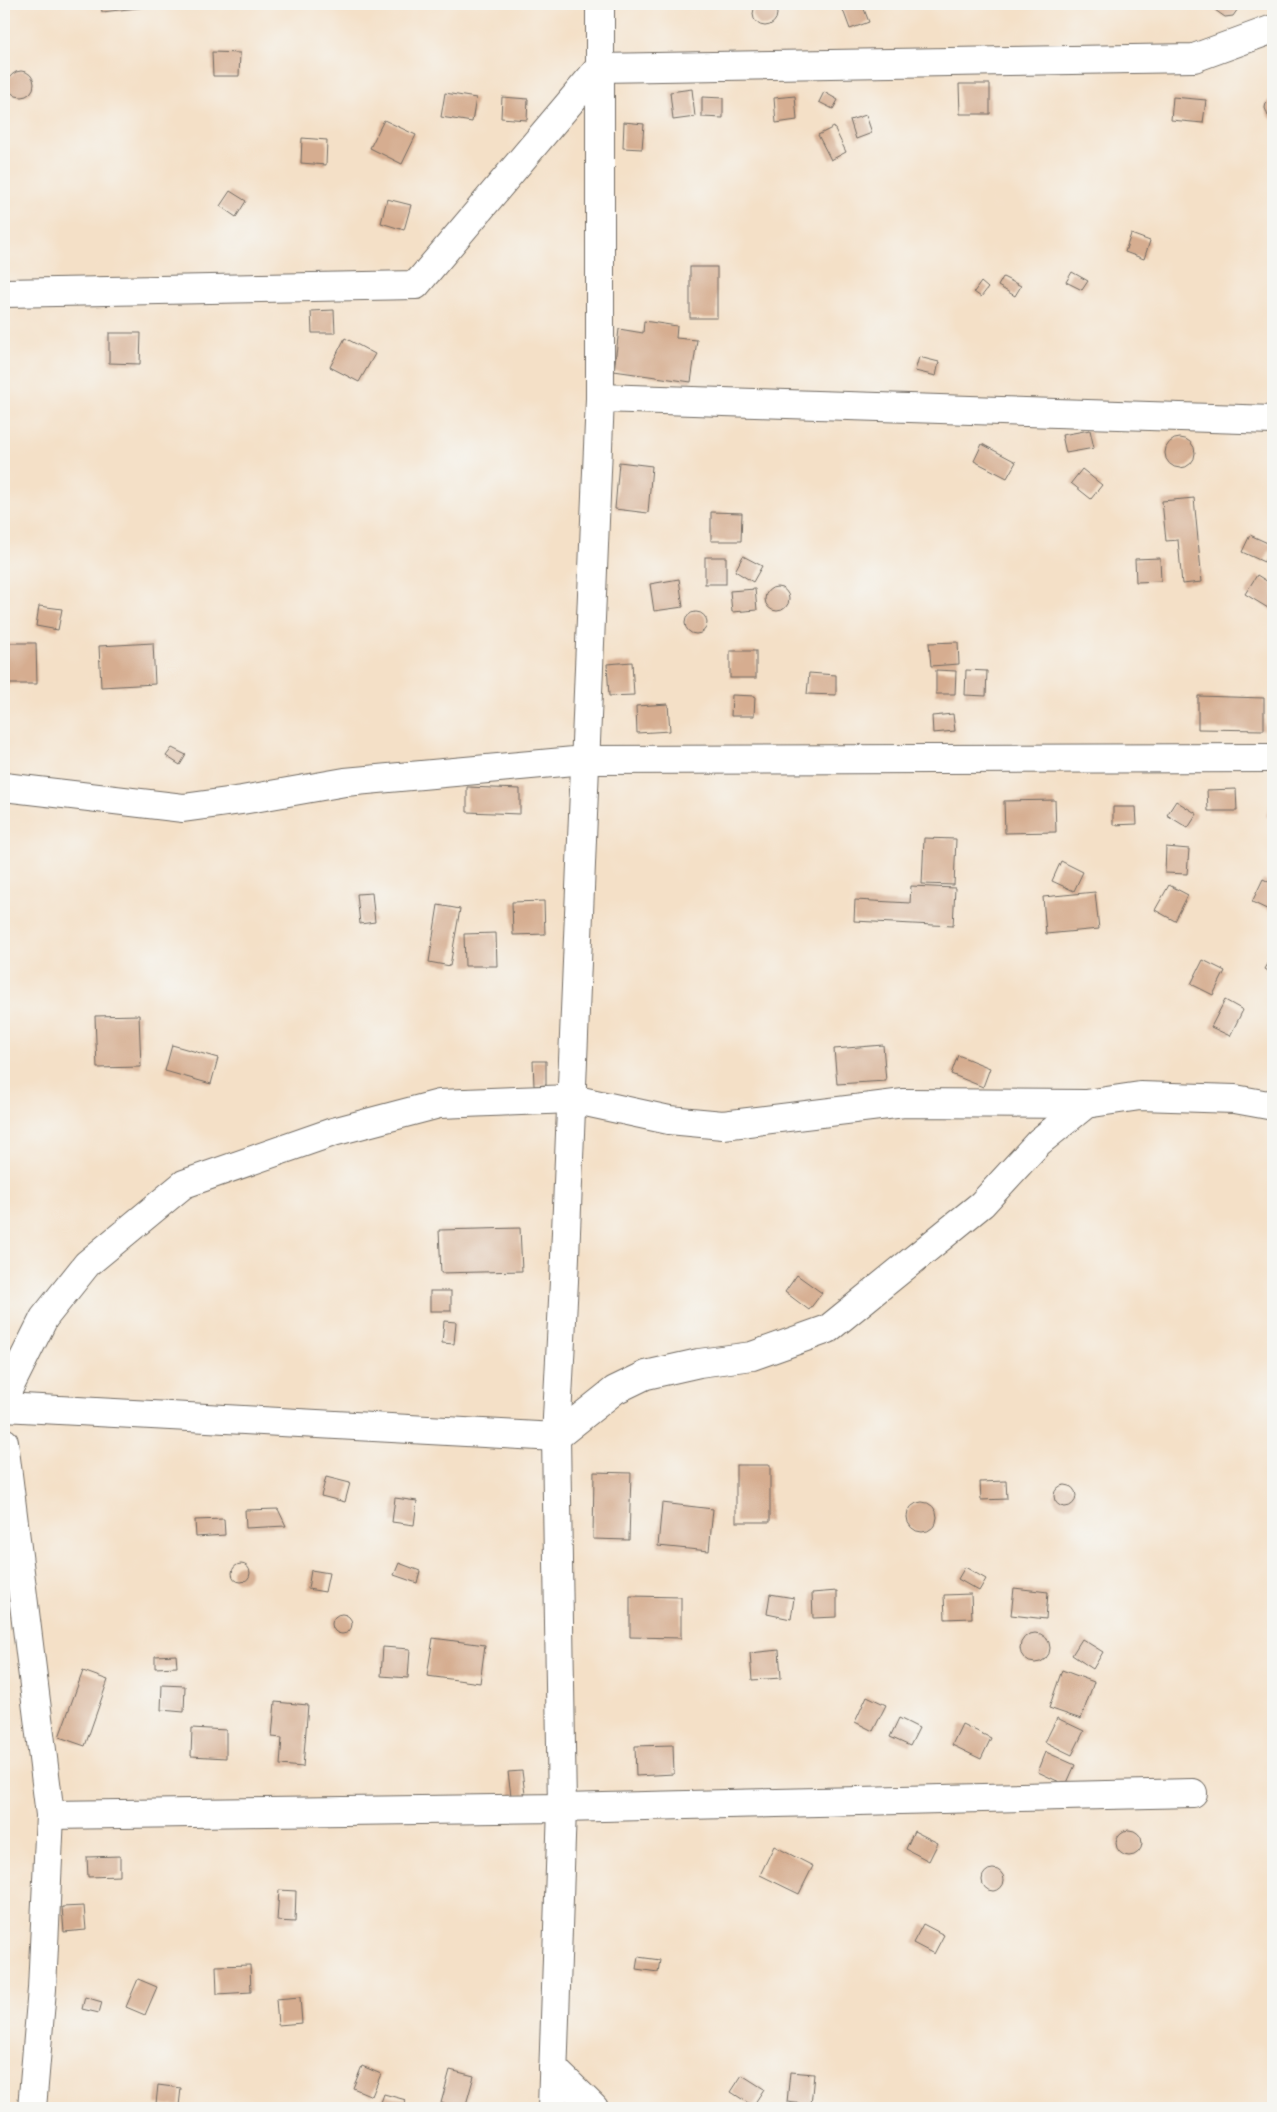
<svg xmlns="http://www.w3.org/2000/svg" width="1277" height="2112" font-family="'Sorts Mill Goudy',serif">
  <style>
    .building { fill: #d6ad90 }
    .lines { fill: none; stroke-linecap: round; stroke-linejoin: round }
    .street-casing { stroke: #716a62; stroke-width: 30 }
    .street { stroke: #fff; stroke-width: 28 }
  </style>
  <rect width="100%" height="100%" fill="#f6f6f2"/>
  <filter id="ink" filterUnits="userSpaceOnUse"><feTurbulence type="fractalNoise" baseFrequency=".02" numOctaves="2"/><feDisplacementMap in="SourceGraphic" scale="10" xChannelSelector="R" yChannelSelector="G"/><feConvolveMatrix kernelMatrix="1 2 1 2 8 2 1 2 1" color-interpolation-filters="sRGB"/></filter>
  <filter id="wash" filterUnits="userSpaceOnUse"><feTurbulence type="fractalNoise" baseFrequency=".0096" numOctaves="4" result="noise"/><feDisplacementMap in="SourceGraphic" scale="20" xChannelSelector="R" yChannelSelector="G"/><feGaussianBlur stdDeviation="1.12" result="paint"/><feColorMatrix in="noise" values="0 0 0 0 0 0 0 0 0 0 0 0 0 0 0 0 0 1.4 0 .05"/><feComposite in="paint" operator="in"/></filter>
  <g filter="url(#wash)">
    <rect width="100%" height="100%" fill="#f4e0c7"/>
    <g id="blocks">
      <g class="building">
        <circle cx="765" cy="14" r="12"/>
        <polygon points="101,4 155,4 155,6 102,12"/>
        <polygon points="862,4 869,22 850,29 843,10"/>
        <polygon points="1214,4 1240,4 1240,6 1233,16 1225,17 1215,10"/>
        <polygon points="212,52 240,53 239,76 213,76"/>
        <circle cx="21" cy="84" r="13"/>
        <polygon points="959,84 990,84 990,114 960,114"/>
        <polygon points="692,89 695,117 673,120 670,92"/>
        <polygon points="824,92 838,100 833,109 819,102"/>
        <polygon points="445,93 476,98 472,122 441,117"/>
        <polygon points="795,96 797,120 776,123 774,98"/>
        <polygon points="502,97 528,99 527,120 501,118"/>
        <polygon points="702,97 723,98 723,118 702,117"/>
        <polygon points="1173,97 1206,100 1203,123 1171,120"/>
        <polygon points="1273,97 1273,120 1268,116 1265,108 1266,103"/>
        <polygon points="866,115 872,133 856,139 850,120"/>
        <polygon points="384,120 416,135 402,164 370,148"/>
        <polygon points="624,122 644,124 642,149 623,148"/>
        <polygon points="834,127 846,152 831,160 818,135"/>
        <polygon points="302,138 327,140 326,165 301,163"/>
        <polygon points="230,191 246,201 236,217 220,206"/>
        <polygon points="387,199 411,205 404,230 381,223"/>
        <polygon points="1131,234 1150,241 1144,259 1125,252"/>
        <rect x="690" y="267" width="27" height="51"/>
        <polygon points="1072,272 1088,281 1082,290 1066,282"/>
        <polygon points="1003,277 1021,286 1015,296 998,286"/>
        <polygon points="981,282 988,288 981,297 974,292"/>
        <polygon points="334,310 335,333 312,333 311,311"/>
        <polygon points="644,321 677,326 676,338 697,340 691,382 614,371 619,329 643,333"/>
        <polygon points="109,333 141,333 140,364 109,363"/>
        <polygon points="345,338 375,354 359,382 330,367"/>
        <polygon points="919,357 939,362 936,376 915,371"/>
        <polygon points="1090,430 1094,448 1066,453 1062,435"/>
        <circle cx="1180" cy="453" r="15"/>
        <polygon points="982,444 1016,462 1007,478 974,461"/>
        <polygon points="619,462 652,466 648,513 615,509"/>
        <polygon points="1082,469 1102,485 1091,499 1071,483"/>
        <polygon points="1194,498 1202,582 1182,584 1178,540 1166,541 1162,501"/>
        <polygon points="711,512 742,513 741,541 711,541"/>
        <polygon points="1250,535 1272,545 1264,562 1242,552"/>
        <polygon points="743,556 762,566 753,582 735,571"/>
        <rect x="705" y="557" width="21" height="27"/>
        <polygon points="1160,558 1161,581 1136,582 1135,559"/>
        <polygon points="1257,575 1273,585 1273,611 1245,594"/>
        <polygon points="679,579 683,607 654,611 650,584"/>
        <circle cx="777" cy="599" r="12"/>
        <polygon points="755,589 757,610 732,612 730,591"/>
        <polygon points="39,606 62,609 58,630 36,626"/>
        <circle cx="696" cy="623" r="11"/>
        <polygon points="958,642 959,664 931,666 929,643"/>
        <polygon points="4,643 36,643 37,684 4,684"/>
        <polygon points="153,643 155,684 101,687 99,646"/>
        <rect x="730" y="651" width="26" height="27"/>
        <polygon points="632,662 634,695 609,696 607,664"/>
        <polygon points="936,670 956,671 955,694 936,694"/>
        <polygon points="966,670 987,671 986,696 965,695"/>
        <polygon points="809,673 836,675 836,695 807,694"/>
        <polygon points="732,695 755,696 754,716 731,716"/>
        <polygon points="1198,696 1264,698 1264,730 1198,729"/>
        <polygon points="668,704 670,731 637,733 636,706"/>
        <polygon points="953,714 955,731 933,733 932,716"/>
        <polygon points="172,748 186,755 180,765 166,756"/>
        <polygon points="467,787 520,789 520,814 467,812"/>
        <polygon points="1236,789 1237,811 1208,811 1207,790"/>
        <polygon points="1273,798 1273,819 1266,816"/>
        <polygon points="1055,800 1056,832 1005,833 1004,801"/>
        <polygon points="1176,801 1197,814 1188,828 1167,815"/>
        <polygon points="1113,807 1136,807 1137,824 1113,825"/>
        <polygon points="924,838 956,839 954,885 922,884"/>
        <polygon points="1166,847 1189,849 1187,874 1165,873"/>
        <polygon points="1061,861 1083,872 1074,891 1052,881"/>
        <polygon points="1263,879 1273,884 1273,912 1252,902"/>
        <polygon points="1169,885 1188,895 1175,921 1155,910"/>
        <polygon points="911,886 955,888 953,926 854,921 855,900 910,903"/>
        <polygon points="1095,892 1099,929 1046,934 1043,897"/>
        <polygon points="372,893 375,922 360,924 357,894"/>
        <polygon points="544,901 545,934 513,935 512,902"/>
        <polygon points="438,905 460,909 450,966 429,962"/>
        <polygon points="496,933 497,966 465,966 464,934"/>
        <polygon points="1273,955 1273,974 1265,969"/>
        <polygon points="1203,960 1225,971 1213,995 1191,984"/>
        <polygon points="1225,1000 1243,1010 1230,1036 1211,1027"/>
        <polygon points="139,1015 141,1067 97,1068 95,1016"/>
        <polygon points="172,1045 218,1058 211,1084 165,1071"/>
        <polygon points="883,1045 886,1081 837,1084 834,1049"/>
        <polygon points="958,1055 990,1068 983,1087 951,1074"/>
        <polygon points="533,1061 546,1061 546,1085 534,1086"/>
        <polygon points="520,1228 522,1271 441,1273 439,1230"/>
        <polygon points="797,1275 822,1293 809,1310 785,1292"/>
        <rect x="430" y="1291" width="21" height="20"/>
        <polygon points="444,1321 456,1322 454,1344 442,1343"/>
        <rect x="736" y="1465" width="34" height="57"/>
        <polygon points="594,1472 631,1473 629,1540 593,1539"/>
        <polygon points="326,1477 350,1483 345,1502 321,1496"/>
        <polygon points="1006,1481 1007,1499 981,1500 980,1482"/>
        <circle cx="1065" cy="1496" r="11"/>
        <polygon points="395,1498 417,1501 414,1525 392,1522"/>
        <circle cx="922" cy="1517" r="15"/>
        <polygon points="662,1503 713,1509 709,1551 658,1546"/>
        <polygon points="278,1509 286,1526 246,1528 245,1510"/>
        <polygon points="224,1519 225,1535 196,1537 195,1520"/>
        <polygon points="399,1563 420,1571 417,1583 394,1575"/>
        <circle cx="241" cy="1573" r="9"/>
        <polygon points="965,1567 986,1579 979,1591 958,1579"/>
        <polygon points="311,1570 329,1573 325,1592 308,1589"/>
        <polygon points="1014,1588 1048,1592 1046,1619 1011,1615"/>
        <polygon points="837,1591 837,1617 813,1618 812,1593"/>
        <polygon points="770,1594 794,1598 791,1619 767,1614"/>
        <polygon points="971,1594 972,1618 945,1619 944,1595"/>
        <polygon points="630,1596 681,1597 681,1638 630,1637"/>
        <circle cx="342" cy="1624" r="10"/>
        <circle cx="1035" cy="1648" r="15"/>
        <polygon points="433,1638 485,1645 480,1683 427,1676"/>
        <polygon points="1082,1639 1103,1652 1093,1669 1072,1655"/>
        <polygon points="383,1647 410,1649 408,1678 381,1676"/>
        <polygon points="779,1650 781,1678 752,1680 750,1653"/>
        <polygon points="176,1655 177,1667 155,1668 155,1656"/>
        <polygon points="1062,1670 1094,1682 1081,1719 1049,1708"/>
        <polygon points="83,1671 108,1680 85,1746 59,1737"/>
        <polygon points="162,1685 185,1686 184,1712 161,1710"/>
        <polygon points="867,1696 886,1705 873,1731 855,1722"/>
        <polygon points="275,1702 308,1705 303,1767 280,1765 282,1738 272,1737"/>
        <polygon points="899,1718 919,1728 910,1746 890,1737"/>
        <polygon points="1057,1718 1084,1731 1072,1755 1045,1742"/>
        <polygon points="962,1724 991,1738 981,1759 952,1745"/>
        <polygon points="192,1728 226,1730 226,1758 191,1756"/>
        <polygon points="673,1745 674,1774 636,1776 635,1746"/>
        <polygon points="1046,1752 1075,1765 1066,1785 1038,1772"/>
        <polygon points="522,1771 525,1794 511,1796 508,1772"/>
        <circle cx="1129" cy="1843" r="13"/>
        <polygon points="914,1831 938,1843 929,1861 906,1849"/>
        <polygon points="774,1846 813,1866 799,1894 760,1875"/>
        <polygon points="120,1856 120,1876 88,1877 87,1857"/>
        <circle cx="993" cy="1880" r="11"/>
        <polygon points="279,1890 296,1891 295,1922 277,1921"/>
        <polygon points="84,1906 86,1930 64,1932 62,1907"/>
        <polygon points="923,1924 944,1935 934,1954 913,1943"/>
        <polygon points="638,1957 660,1960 658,1972 636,1969"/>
        <polygon points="250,1965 251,1992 217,1994 216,1966"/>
        <polygon points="138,1979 157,1987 145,2015 126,2007"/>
        <polygon points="85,1997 102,2002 99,2013 82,2009"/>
        <polygon points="300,1997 302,2023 278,2025 276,1999"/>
        <polygon points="362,2066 381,2074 372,2096 353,2088"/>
        <polygon points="450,2070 474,2076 465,2108 441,2103"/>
        <polygon points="790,2072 814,2074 811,2105 787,2102"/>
        <polygon points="742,2075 764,2089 753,2106 731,2092"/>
        <polygon points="158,2085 181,2088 179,2106 156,2104"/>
        <polygon points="384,2094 406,2100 404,2108 379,2108"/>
      </g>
    </g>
  </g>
  <g filter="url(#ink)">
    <use href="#blocks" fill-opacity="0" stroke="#716a62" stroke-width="1"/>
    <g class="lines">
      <defs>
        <g id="street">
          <polyline points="4,293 416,285 599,68 1194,58 1273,29"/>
          <polyline points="600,398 1273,420"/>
          <polyline points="4,787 183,808 242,800 345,782 585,760 1273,758"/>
          <polyline points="4,1398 44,1318 87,1264 184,1184 333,1132 439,1104 572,1099 669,1120 723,1125 904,1103 1086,1104"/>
          <polyline points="4,1407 556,1437 615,1390 646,1375 699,1363 752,1356 828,1329 982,1204 1039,1142 1086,1104 1140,1096 1235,1099 1268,1105 1273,1103"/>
          <polyline points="4,1442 50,1815 42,1989 32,2108"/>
          <polyline points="50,1815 562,1808 1193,1793"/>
          <polyline points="553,2068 594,2108"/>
          <polyline points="552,2108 562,1808 556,1437 564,1281 600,398 600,4"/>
        </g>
      </defs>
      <use href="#street" class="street-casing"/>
      <use href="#street" class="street"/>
    </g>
  </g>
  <rect width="1277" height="2112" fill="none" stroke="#f6f6f2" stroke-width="20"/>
</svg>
